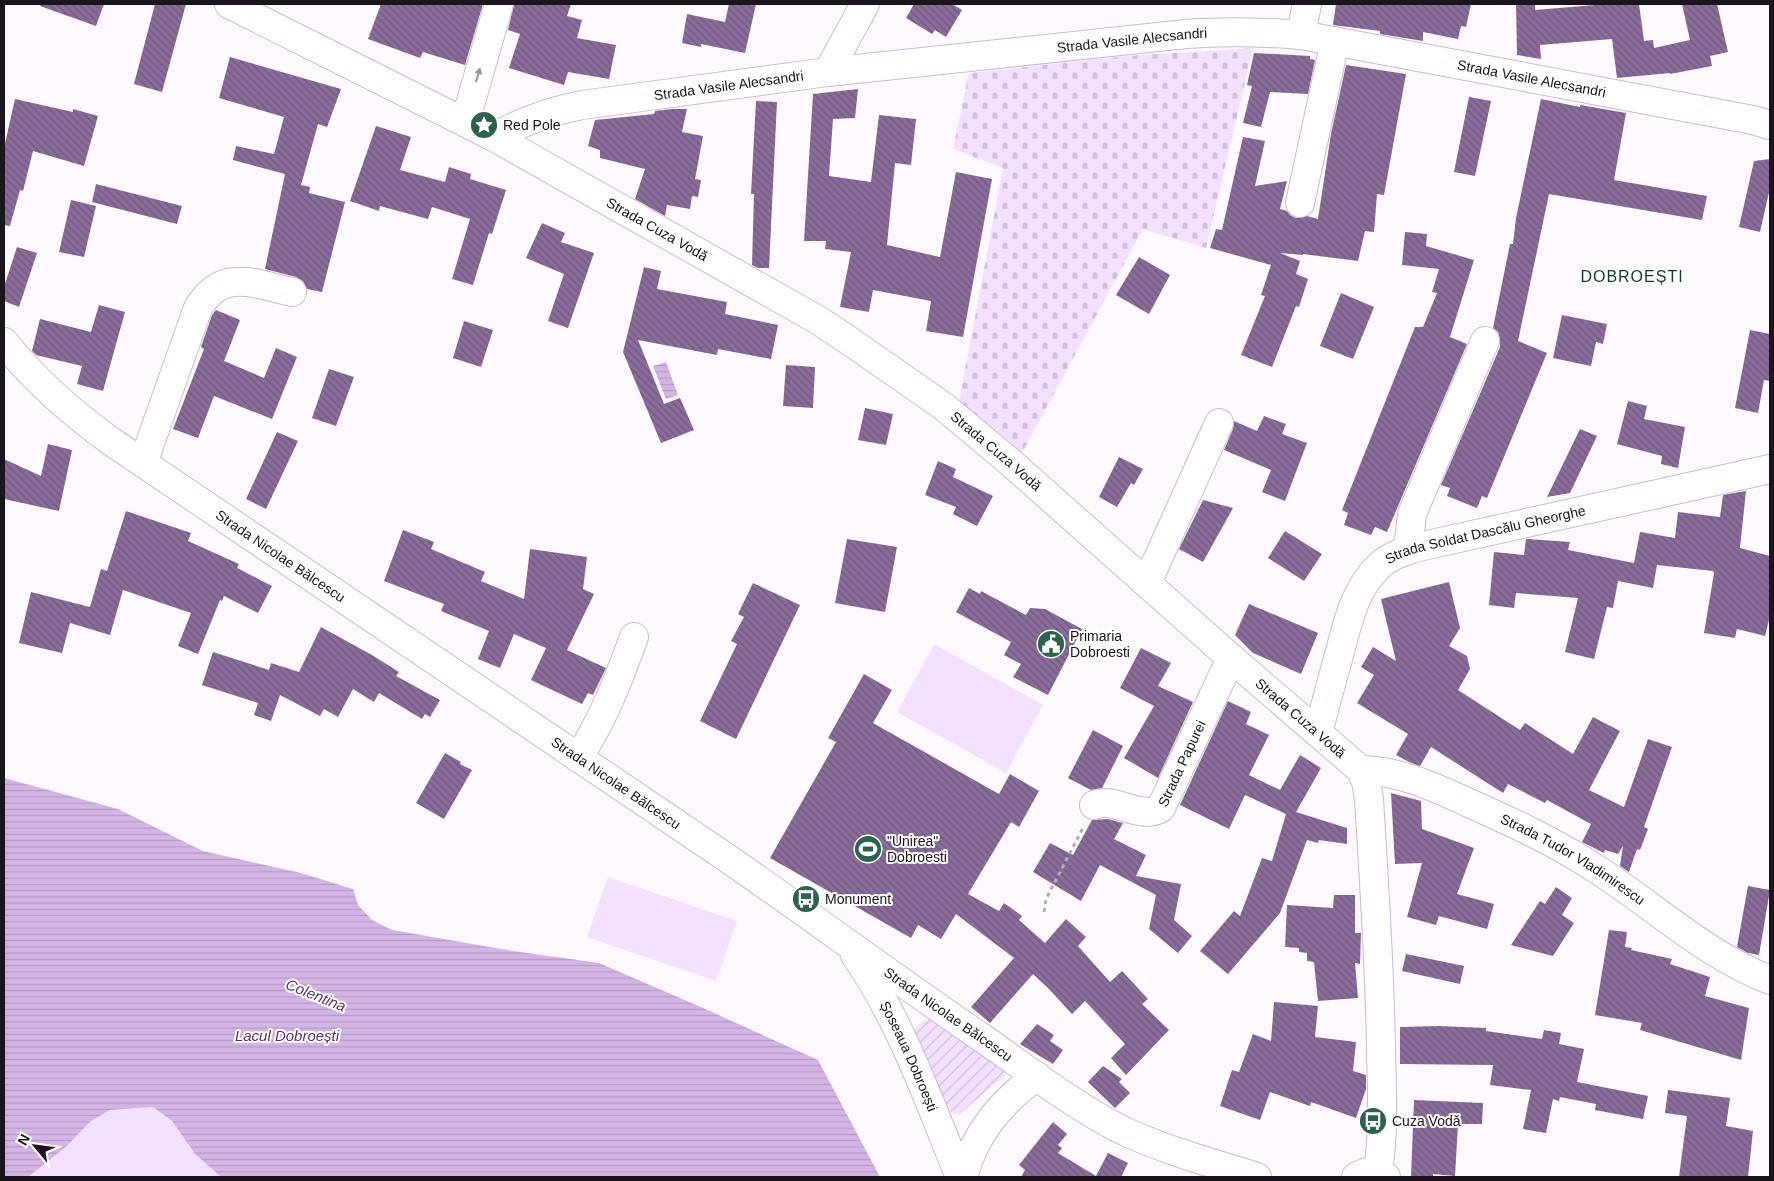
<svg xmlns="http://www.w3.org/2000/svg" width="1774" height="1181" font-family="Arial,sans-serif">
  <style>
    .grass { fill: #f3dffe }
    .cemetery { fill: url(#cemetery-stones) }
    .garden { fill: url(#garden-furrows) }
    .water { fill: url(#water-rules) }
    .building { fill: url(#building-back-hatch) }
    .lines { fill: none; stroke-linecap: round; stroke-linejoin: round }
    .minor-casing { stroke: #cabad3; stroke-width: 30 }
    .path { stroke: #b3aeb5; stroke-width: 3; stroke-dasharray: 4 4; stroke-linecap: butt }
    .minor { stroke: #fff; stroke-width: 28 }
    .oneway { fill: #989599 }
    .labels { text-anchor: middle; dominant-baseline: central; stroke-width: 4; stroke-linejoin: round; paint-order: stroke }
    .street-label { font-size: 14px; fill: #1a141d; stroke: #fff }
    .poi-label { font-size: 14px; fill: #1a141d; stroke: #fff; text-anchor: start }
    .water-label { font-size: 15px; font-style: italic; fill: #5b336f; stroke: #fff }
    .quarter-label { font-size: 16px; letter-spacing: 1px; fill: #0e3d2b; stroke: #fff }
  </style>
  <defs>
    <pattern id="cemetery-stones" width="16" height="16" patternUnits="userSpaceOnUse" patternTransform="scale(1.25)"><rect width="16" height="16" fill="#f3dffe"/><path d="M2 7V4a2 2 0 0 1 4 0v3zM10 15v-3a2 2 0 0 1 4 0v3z" fill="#d0bed9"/></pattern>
    <pattern id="garden-furrows" width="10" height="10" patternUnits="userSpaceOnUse" patternTransform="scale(1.25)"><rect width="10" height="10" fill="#f3dffe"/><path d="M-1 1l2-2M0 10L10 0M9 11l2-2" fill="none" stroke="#d0bed9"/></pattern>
    <pattern id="water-rules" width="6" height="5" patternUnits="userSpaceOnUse" patternTransform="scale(1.25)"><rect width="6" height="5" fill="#d3b4e5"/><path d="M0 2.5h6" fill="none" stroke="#b59ac4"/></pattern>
    <pattern id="building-back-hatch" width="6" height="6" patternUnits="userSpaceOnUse" patternTransform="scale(1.25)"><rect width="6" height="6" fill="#8a6c9a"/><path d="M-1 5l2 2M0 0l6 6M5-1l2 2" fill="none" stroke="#70587d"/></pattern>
  </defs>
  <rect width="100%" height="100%" fill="#fdf9ff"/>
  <g class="grass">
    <polygon points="934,644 1043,705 1006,773 897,712"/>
    <polygon points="608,877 737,921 716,981 587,937"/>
    <polygon points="153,1107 172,1121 195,1154 221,1177 28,1177 66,1147 91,1121 110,1110"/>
  </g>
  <polygon class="cemetery" points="1253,48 1206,248 1143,229 1022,453 959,402 1003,168 953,149 969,73 1127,56"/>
  <polygon class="garden" points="926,1019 934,1021 1006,1070 1004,1078 992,1086 960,1114 953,1113 950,1111 915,1037 915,1029"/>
  <g class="water">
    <polygon points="666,362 678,395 666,399 653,366"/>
    <polygon points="4,778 118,809 203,851 301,873 353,889 358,905 372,920 392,930 507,950 599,963 701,1007 818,1060 880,1177 221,1177 195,1154 172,1121 153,1107 110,1110 91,1121 66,1147 28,1177 4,1177"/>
  </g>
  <g class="building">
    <polygon points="41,4 104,4 96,26 40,6"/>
    <polygon points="155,4 186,4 162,92 134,84"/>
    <polygon points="381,4 483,4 465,65 423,52 420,58 368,39"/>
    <polygon points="514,4 571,4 567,16 582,20 577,38 616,45 609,79 568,72 564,85 509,68 520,34 508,30"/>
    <polygon points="729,4 756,4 745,53 701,44 701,47 682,43 687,14 725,22"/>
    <polygon points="914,4 952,4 962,10 946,37 935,30 932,34 906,18"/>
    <polygon points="1336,4 1471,4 1466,27 1461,26 1458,39 1423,32 1423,41 1380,34 1380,31 1333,25"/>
    <polygon points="1516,4 1535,4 1535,10 1607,4 1639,4 1644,41 1653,40 1654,48 1690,40 1682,4 1717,4 1728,52 1710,56 1712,66 1670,74 1670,73 1617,78 1612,39 1540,45 1541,59 1517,55"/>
    <polygon points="1254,53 1310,56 1310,59 1315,60 1308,94 1270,92 1261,127 1243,123 1252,86 1247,85"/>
    <polygon points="230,57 341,89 327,127 318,124 301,185 310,187 309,193 345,202 322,292 307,289 303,281 296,277 265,269 285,174 233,160 236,146 274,154 284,117 219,98"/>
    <polygon points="1346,65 1406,74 1384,195 1377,194 1374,232 1365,231 1358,261 1303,254 1303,255 1280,253 1300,261 1296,274 1308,279 1299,307 1296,306 1272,367 1241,355 1265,296 1261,295 1271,265 1210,248 1216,229 1222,230 1243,137 1265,141 1255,186 1287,181 1280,209 1287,211 1290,215 1296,218 1307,216 1318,219 1331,134"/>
    <polygon points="858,89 855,118 833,119 829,176 871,182 879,115 916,119 911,165 895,163 887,245 940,257 956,172 992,179 963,337 926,331 931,301 873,290 869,312 840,307 851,252 825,249 826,241 804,241 813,94"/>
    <polygon points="1469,97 1491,101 1475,176 1454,172"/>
    <polygon points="15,99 73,112 73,109 98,116 84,166 33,151 23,191 20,190 10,226 4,225 4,148"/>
    <polygon points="1541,99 1580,107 1580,105 1626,113 1614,180 1707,196 1702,220 1549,194 1518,341 1547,353 1487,498 1482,496 1477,508 1447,496 1450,488 1441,485 1500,347 1500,339 1498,332 1493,328 1510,244 1513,244 1516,218"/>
    <polygon points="756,101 777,102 769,268 758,268 752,265 754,194 751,194"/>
    <polygon points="672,109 687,109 682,132 703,136 695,179 701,180 698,197 692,196 690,209 667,205 665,216 635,199 645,169 600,158 600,150 588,146 595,120 654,114 655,111"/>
    <polygon points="376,126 411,137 400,170 445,182 449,167 471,174 470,179 506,190 492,234 489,233 473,285 452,279 470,219 432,207 428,219 380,206 379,211 350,201"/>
    <polygon points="1770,159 1770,188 1760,232 1739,227 1754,161"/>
    <polygon points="96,184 182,206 177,224 92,202"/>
    <polygon points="71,200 96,206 84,257 59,252"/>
    <polygon points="542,223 565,233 561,242 594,253 568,328 548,321 564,274 526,258"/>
    <polygon points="1405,232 1427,234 1426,246 1474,260 1450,337 1467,344 1387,532 1375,527 1371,535 1344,525 1348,513 1342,510 1415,327 1423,327 1437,293 1432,292 1439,269 1402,265"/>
    <polygon points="17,247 37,253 19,307 4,301 4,287"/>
    <polygon points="1139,257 1170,275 1149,314 1116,295"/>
    <polygon points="644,267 661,271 657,289 727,302 725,314 778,325 771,359 718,349 717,355 638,340 664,404 680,398 694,430 661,443 623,352"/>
    <polygon points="1341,293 1374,307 1353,359 1320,346"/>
    <polygon points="99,305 125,312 103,391 77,384 82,366 36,355 32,351 40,319 91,332"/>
    <polygon points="216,310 240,320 224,361 264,378 276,348 297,357 272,419 214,396 198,438 173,429 204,349 201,347 212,315"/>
    <polygon points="1562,315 1607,324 1603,344 1596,342 1591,366 1553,358"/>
    <polygon points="464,321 493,330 481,367 453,358"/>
    <polygon points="1750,330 1770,334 1770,381 1764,380 1758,413 1735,408"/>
    <polygon points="786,365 815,367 813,408 783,406"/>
    <polygon points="329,369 354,377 336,426 312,418"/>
    <polygon points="1628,401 1647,406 1644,419 1685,427 1678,468 1661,464 1662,456 1617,444"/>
    <polygon points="865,408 893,414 886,445 858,440"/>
    <polygon points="1264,416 1286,424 1282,434 1307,443 1285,501 1262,492 1271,470 1224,450 1233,429 1234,421 1257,431"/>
    <polygon points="1580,429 1597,436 1570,493 1547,497"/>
    <polygon points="277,432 298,441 266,509 246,499"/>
    <polygon points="48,444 72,450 59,511 4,499 4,459 41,476"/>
    <polygon points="1119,457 1143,469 1134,485 1131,483 1117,507 1099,497"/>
    <polygon points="938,461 956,469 953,477 993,496 977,526 953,514 956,507 925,495"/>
    <polygon points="1746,491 1740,548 1770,556 1770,616 1765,636 1737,629 1735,638 1704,633 1714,573 1713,571 1657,565 1653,588 1618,581 1613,608 1607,607 1594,659 1565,652 1578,598 1516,593 1514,608 1489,605 1494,552 1524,555 1526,539 1528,539 1570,542 1568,550 1634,563 1640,532 1675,538 1678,512 1720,517 1723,495"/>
    <polygon points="1203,500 1233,508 1203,562 1179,549"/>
    <polygon points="126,511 191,533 188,541 239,564 237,568 272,586 258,613 224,596 222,601 220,600 198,654 178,646 191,613 123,590 110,635 70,623 62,653 19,643 31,592 90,607 101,569 107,571"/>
    <polygon points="403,530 434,542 431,549 485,572 481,581 524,599 530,549 587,557 583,589 594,594 567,650 606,668 593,695 588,693 582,704 531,680 546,648 514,634 500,668 478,659 489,631 441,611 444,604 384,581"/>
    <polygon points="1285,531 1322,554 1304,581 1268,558"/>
    <polygon points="847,539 897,547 885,612 835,603"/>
    <polygon points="1449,582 1460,628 1449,646 1467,656 1470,669 1458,690 1520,730 1525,723 1573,754 1593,717 1620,731 1589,790 1624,807 1648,739 1672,747 1644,827 1648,829 1640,850 1637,849 1629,872 1620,866 1623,846 1618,854 1605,850 1604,853 1582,842 1591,824 1547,800 1545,803 1508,784 1503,793 1431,747 1420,766 1409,762 1396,755 1408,734 1357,703 1374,675 1361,667 1373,647 1396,661 1381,599"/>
    <polygon points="753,583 800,605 736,739 700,721 737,644 731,641 744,617 738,614"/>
    <polygon points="969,588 980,594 981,591 1026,615 1030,608 1045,609 1082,629 1048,695 1013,677 1021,664 1004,655 1011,642 956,612"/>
    <polygon points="1249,604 1318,633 1301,674 1253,653 1235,635"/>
    <polygon points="321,627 372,655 399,672 396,676 440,700 430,717 425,714 422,719 379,693 374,702 353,689 338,717 324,709 320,716 280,695 271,721 254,715 258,703 202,685 213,652 269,670 271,663 299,672"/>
    <polygon points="1141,648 1171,663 1158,686 1193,702 1158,778 1124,758 1154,706 1120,688"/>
    <polygon points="864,674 892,690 873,723 999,794 1010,774 1039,791 1019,827 1011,822 968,894 999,911 1004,903 1022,916 1019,920 1045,943 1066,919 1086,937 1078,946 1110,982 1122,971 1148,999 1142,1004 1169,1030 1126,1075 1111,1058 1125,1044 1085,1001 1072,1014 1049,989 1033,974 990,1023 971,1007 1014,958 956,914 941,939 918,925 911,938 770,858 836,742 828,738"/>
    <polygon points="1228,701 1251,712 1246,724 1269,735 1249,775 1280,790 1300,755 1321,768 1296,812 1347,828 1347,844 1319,840 1318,843 1307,840 1280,913 1228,974 1200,951 1234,911 1240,916 1262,858 1272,861 1286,814 1245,795 1229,829 1180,805"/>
    <polygon points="1093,730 1123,746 1102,788 1091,790 1068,778"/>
    <polygon points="445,753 461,762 460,764 472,770 444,819 416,803"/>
    <polygon points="1391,793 1421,801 1422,829 1474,848 1457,894 1494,904 1487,929 1439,916 1436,925 1407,917 1422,863 1395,864"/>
    <polygon points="1108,819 1123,823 1114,839 1146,855 1136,876 1181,884 1174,920 1192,936 1178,953 1149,929 1156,895 1100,865 1081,901 1033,872 1050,843 1073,855 1092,820"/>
    <polygon points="1748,886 1770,890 1759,955 1748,953 1737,947"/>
    <polygon points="1556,887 1572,898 1562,915 1574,923 1553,956 1511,945 1540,901 1545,904"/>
    <polygon points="1334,895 1355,895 1355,933 1361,933 1360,964 1355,963 1358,998 1318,1001 1314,962 1307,961 1307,953 1299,952 1299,948 1285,947 1287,905 1333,908"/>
    <polygon points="1609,930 1627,932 1625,947 1632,948 1631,950 1672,959 1670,964 1710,977 1705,996 1749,1008 1741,1060 1640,1030 1642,1023 1595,1015"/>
    <polygon points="1406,954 1464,966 1460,984 1402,971"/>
    <polygon points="1274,1002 1318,1006 1315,1037 1356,1042 1353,1071 1366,1075 1366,1089 1356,1118 1311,1102 1310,1106 1270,1092 1260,1120 1220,1106 1232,1070 1239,1072 1253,1034 1271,1041"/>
    <polygon points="1037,1024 1054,1035 1050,1041 1063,1050 1053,1064 1020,1044"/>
    <polygon points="1439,1026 1486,1028 1486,1031 1542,1039 1544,1030 1561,1033 1559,1044 1584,1049 1577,1082 1648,1096 1643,1119 1595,1110 1596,1104 1560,1097 1559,1101 1553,1099 1546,1133 1523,1129 1531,1090 1490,1085 1493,1065 1400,1064 1400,1027"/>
    <polygon points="1103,1066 1122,1079 1119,1082 1130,1093 1115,1108 1088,1082"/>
    <polygon points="1668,1090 1730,1098 1726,1126 1753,1131 1748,1177 1679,1177 1687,1116 1665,1113"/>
    <polygon points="1414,1100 1483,1103 1482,1124 1458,1124 1455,1176 1433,1174 1433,1177 1411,1177"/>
    <polygon points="1053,1122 1067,1134 1058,1145 1062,1148 1058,1153 1096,1176 1108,1153 1128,1163 1121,1177 1021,1177 1025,1170 1019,1165"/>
  </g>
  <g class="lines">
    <defs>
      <g id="minor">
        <path id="s1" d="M 229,4 L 494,137 L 818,320 L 851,342 L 943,406 L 1010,462 L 1231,658 L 1361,770 L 1366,782 L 1369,799 C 1374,883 1380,967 1381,1051 C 1382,1091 1384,1132 1378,1172"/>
        <polyline points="1301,35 1307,4"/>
        <polyline points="828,72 865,4"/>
        <polyline points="465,122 499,4"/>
        <path id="s2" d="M 494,137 C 523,121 550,111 582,105 L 828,72 L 1186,34 C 1224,31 1262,32 1301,35 L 1753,120 L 1770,125"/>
        <polyline points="1300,203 1335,41"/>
        <path id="s3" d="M 4,342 C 35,381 72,413 112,442 L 727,858 C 815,919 900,982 988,1042 C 1032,1073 1076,1107 1124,1131 C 1167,1151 1212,1163 1257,1177"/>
        <path d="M 143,463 L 198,308 C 222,267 255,284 292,292"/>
        <polyline points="1408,550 1412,514 1485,341"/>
        <polyline points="1147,583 1219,423"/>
        <path id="s4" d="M 1318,732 C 1325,708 1331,683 1338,659 C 1347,626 1353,591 1379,566 C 1392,554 1410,549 1427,545 L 1770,469"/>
        <path d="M 578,758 C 604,718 618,681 634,637"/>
        <path id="s5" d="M 1361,770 C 1401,771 1434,787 1469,803 C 1514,823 1557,843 1598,870 C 1654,906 1707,956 1770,980"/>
        <path id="s6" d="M 1094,805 C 1116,796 1139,821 1161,808 L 1231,658"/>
        <path id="s7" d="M 855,955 C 902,1023 929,1102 960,1177"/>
        <path d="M 963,1177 C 975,1133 1000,1103 1037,1076"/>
        <path d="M 1356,1177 C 1367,1170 1376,1170 1386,1177"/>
      </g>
    </defs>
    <use href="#minor" class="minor-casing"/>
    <polyline class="path" points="1044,912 1046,899 1084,826"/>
    <use href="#minor" class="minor"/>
  </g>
  <defs><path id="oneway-solid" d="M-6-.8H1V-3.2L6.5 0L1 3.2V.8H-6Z" transform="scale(1.25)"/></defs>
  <use class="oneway" href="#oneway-solid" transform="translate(478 75) rotate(-74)"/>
  <defs>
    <symbol id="sight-disc" viewBox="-11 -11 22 22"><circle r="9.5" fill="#2b644c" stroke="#fff"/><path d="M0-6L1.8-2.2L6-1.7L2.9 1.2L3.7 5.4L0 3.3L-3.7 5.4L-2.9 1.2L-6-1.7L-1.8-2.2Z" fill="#fff"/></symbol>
    <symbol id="civic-disc" viewBox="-11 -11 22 22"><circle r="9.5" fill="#2b644c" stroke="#fff"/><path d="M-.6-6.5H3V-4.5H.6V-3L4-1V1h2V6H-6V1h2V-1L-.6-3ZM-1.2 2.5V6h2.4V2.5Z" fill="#fff"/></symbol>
    <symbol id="stadium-disc" viewBox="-11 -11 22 22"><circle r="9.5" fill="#2b644c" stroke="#fff"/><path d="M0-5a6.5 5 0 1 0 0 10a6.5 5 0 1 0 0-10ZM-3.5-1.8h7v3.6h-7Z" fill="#fff"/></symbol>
    <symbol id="bus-disc" viewBox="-11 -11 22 22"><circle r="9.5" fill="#2b644c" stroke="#fff"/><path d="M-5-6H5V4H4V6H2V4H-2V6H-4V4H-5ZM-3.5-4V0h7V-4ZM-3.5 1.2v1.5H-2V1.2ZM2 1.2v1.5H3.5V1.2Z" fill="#fff"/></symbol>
  </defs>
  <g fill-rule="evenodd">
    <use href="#sight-disc" x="468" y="109" width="32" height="32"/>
    <use href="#civic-disc" x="1035" y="628" width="32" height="32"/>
    <use href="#stadium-disc" x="852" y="833" width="32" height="32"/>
    <use href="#bus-disc" x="790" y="883" width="32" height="32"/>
    <use href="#bus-disc" x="1357" y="1105" width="32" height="32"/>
  </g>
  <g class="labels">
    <g class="street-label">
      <text stroke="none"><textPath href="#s2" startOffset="648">Strada Vasile Alecsandri</textPath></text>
      <text stroke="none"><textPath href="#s2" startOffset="1052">Strada Vasile Alecsandri</textPath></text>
      <text stroke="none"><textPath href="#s2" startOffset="242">Strada Vasile Alecsandri</textPath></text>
      <text stroke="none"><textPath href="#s1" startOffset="484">Strada Cuza Vodă</textPath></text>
      <text stroke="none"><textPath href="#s1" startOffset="890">Strada Cuza Vodă</textPath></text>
      <text stroke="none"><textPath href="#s4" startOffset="291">Strada Soldat Dascălu Gheorghe</textPath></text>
      <text stroke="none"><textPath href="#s3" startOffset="351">Strada Nicolae Bălcescu</textPath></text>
      <text stroke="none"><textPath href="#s1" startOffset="1295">Strada Cuza Vodă</textPath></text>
      <text stroke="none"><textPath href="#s6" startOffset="118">Strada Papurei</textPath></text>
      <text stroke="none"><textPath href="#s3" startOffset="756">Strada Nicolae Bălcescu</textPath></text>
      <text stroke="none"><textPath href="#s5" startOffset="232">Strada Tudor Vladimirescu</textPath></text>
      <text stroke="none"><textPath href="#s3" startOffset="1161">Strada Nicolae Bălcescu</textPath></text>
      <text stroke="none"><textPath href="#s7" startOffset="115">Șoseaua Dobroești</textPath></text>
    </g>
    <g class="poi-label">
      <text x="503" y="125">Red Pole</text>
      <text x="1070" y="636">Primaria<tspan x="1070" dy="16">Dobroesti</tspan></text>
      <text x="887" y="841">"Unirea"<tspan x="887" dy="16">Dobroesti</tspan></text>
      <text x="825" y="899">Monument</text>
      <text x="1392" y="1121">Cuza Vodă</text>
    </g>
    <g class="water-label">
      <text transform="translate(316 995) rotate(22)">Colentina</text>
      <text x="287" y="1035">Lacul Dobroești</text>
    </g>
    <g class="quarter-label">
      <text x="1632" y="276">DOBROEȘTI</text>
    </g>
  </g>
  <rect width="1774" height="1181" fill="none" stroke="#1a141d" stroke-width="10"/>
  <g transform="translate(35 1146) rotate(299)" stroke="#ffffff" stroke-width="4" paint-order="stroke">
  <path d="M0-4L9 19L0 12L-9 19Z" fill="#1a141d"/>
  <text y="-8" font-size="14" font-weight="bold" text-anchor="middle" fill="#1a141d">N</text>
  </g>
</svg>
